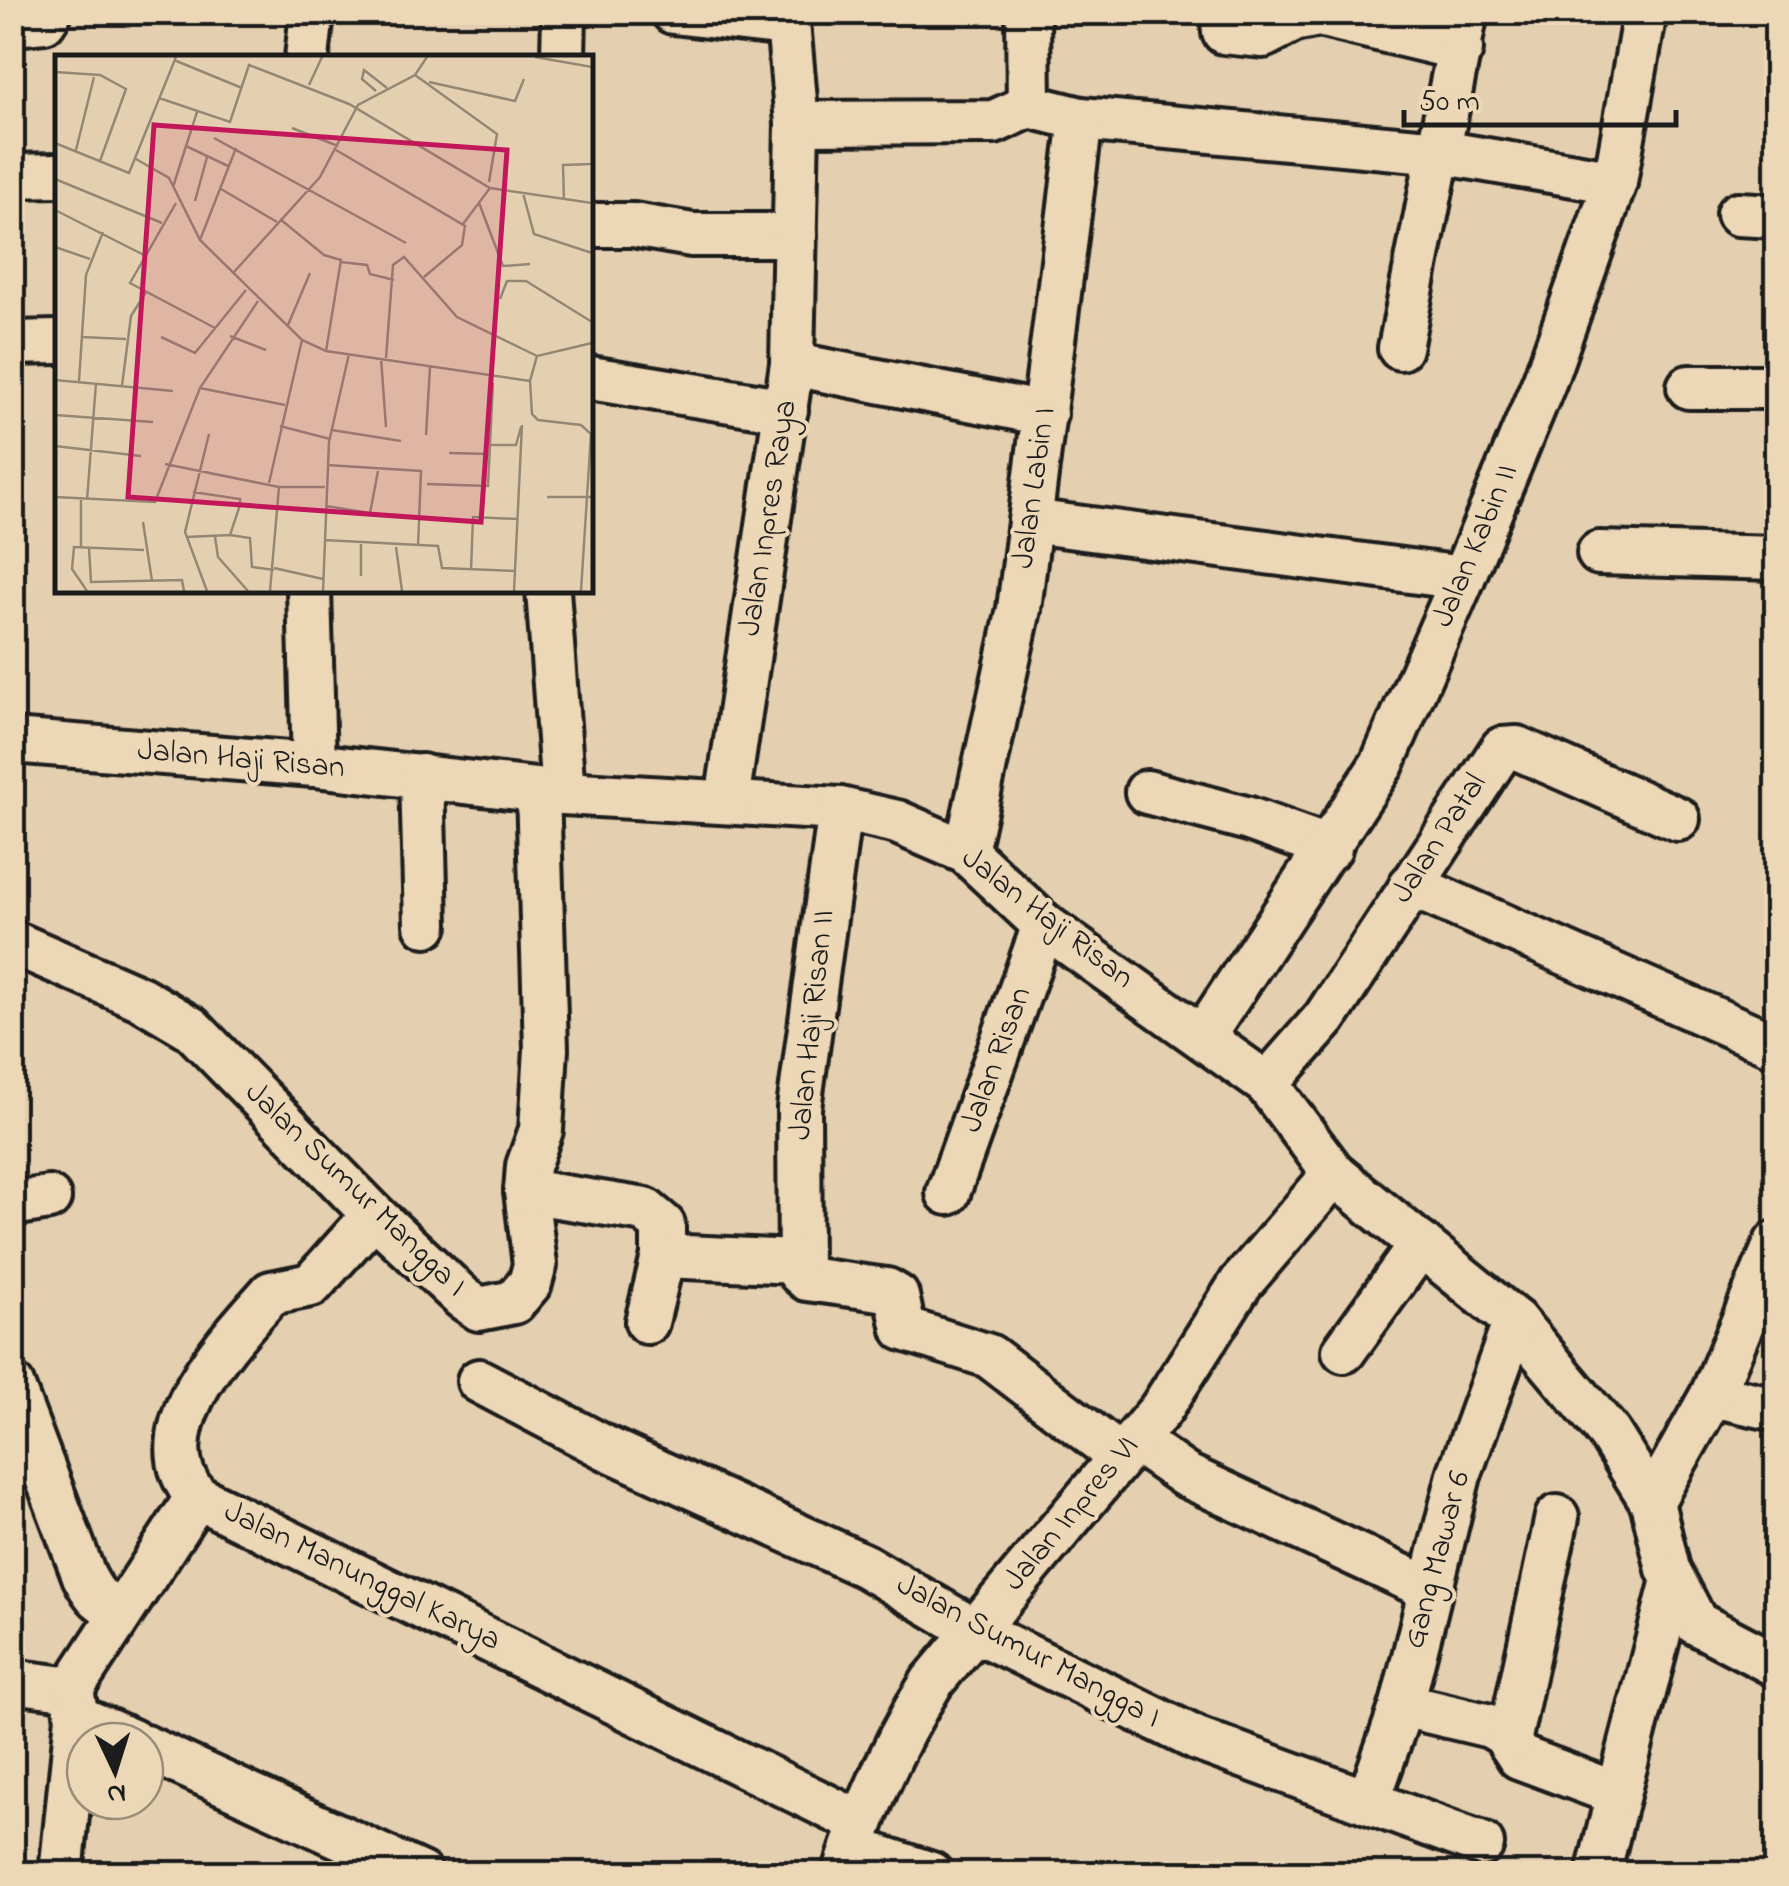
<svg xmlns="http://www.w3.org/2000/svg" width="1789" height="1886" font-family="'Indie Flower',sans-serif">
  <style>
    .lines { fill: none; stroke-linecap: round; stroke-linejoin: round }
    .minor-casing { stroke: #1c1c1c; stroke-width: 50 }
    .minor { stroke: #ecd7b6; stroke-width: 42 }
    .labels { text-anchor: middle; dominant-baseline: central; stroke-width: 8; stroke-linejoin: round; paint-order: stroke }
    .street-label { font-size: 32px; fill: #1c1c1c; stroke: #ecd7b6 }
    .inset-road { fill: none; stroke: #948875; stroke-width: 2.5 }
    .view { fill: #c2185b; fill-opacity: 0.15; stroke: #c2185b; stroke-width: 5 }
    .inset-edge { fill: none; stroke: #1c1c1c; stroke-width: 5 }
  </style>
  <rect width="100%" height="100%" fill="#e4d0b0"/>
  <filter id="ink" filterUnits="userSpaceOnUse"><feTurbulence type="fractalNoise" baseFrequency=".01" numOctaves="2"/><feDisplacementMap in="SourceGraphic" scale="20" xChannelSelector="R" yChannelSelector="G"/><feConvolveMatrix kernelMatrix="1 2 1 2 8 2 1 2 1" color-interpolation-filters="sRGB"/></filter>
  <g filter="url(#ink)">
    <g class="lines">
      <defs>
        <g id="minor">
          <polyline points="673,12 787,25"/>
          <polyline points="1028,12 1029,106"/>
          <polyline points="1222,12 1224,32 1263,36 1294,20 1319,15 1461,49"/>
          <polyline points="12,24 44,21 50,12"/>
          <polyline points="307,58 312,12"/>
          <polyline points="563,58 564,12"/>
          <polyline points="797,123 994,122 1029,106 1081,119 1440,152 1615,182"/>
          <polyline points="12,176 58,175"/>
          <polyline points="1738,214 1776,216"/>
          <polyline points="590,225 633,225 692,235 795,235"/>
          <polyline points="12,343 58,342"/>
          <polyline points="1400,348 1466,12"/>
          <polyline points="792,364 1045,414"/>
          <polyline points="590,378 786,410"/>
          <polyline points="1689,387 1776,387"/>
          <polyline points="1030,521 1463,578"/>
          <polyline points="1599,553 1776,558"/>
          <polyline points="309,590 314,765"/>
          <polyline points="548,590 563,793"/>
          <polyline points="12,741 314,765 563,793 840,809 897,822 966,852 1044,925 1267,1084 1334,1174 1515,1321 1609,1433 1652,1502 1668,1569 1696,1623 1776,1665"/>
          <polyline points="422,776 426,925"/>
          <polyline points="1147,792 1249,819 1330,848"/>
          <polyline points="727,801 792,364 797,123 787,12"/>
          <polyline points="840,809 799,1108 800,1273 807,1279 887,1290 897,1296 904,1329 989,1356 1120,1456"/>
          <polyline points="966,852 1019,609 1081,119"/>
          <polyline points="1411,885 1776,1046"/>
          <polyline points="12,942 142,999 191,1028 374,1215 463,1298 479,1309 514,1302 530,1283 535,1265 526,1191 528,1166 541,1130 546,1049 538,791"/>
          <polyline points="1204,1035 1382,764 1463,578 1545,380 1615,182 1645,12"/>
          <polyline points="1267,1084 1325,1018 1502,749 1517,748 1678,819"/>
          <polyline points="526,1191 645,1210 663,1225 663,1256 797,1262"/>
          <polyline points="948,1193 1044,925"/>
          <polyline points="12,1204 49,1198"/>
          <path d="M 374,1215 L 311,1285 L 271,1293 C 230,1340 139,1432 197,1497 L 861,1823"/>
          <polyline points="647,1322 663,1256"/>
          <polyline points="1344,1351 1421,1244"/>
          <polyline points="479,1381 606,1448 865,1566 972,1629 1197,1739 1482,1844"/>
          <path d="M 12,1385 L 84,1576 C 94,1596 101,1604 122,1610"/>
          <polyline points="1712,1395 1776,1409"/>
          <polyline points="1135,1440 1185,1475 1430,1589"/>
          <polyline points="1652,1502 1712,1395 1776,1243"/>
          <polyline points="12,1681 72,1689"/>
          <polyline points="72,1689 197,1497"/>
          <polyline points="72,1690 77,1717 132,1741"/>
          <polyline points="1402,1705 1490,1726 1504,1734 1519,1757 1618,1794 1598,1874"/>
          <polyline points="1509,1742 1557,1517"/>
          <polyline points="145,1747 421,1874"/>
          <polyline points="1618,1794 1673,1580"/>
          <polyline points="1368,1802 1402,1705 1459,1475 1515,1321"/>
          <polyline points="853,1848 931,1874"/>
          <polyline points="61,1874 77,1717"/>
          <path d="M 844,1874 C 866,1807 894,1742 932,1682 L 1161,1409 L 1241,1283 L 1334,1174"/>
        </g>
      </defs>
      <use href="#minor" class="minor-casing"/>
      <use href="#minor" class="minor"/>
    </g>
  </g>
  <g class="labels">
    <g class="street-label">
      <text transform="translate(1035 488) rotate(-82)">Jalan Labin I</text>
      <text transform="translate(769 518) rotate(-81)">Jalan Inpres Raya</text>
      <text transform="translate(1476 546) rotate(-67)">Jalan Kabin II</text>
      <text transform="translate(241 760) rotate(5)">Jalan Haji Risan</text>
      <text transform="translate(1440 839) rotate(-57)">Jalan Patal</text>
      <text transform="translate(1047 919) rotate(38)">Jalan Haji Risan</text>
      <text transform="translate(813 1025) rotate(-84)">Jalan Haji Risan II</text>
      <text transform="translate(997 1060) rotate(-70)">Jalan Risan</text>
      <text transform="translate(355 1190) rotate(44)">Jalan Sumur Mangga I</text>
      <text transform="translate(1072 1514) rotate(-50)">Jalan Inpres VI</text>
      <text transform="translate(1438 1560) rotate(-75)">Gang Mawar 6</text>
      <text transform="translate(362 1577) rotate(26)">Jalan Manunggal Karya</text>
      <text transform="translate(1028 1652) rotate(28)">Jalan Sumur Mangga I</text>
    </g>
  </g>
  <g transform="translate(55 55)">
    <rect width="538" height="538" fill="#e4d0b0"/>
    <path class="inset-road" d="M 480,2 L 537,12M 119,5 L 187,33M 0,17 L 45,20 L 71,34 L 45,106M 360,20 L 442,79 L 434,127M 374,27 L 460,46 L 469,24M 254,30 L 267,2M 321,36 L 307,24 L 309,15 L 332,33M 104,43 L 175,67 L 194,10 L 294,49 L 435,133 L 537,148M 142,57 L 131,91 L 173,111M 237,73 L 283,91M 159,83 L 351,188M 0,88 L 74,118 L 121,2M 21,95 L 39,22M 281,95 L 410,171 L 407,190 L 369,222M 81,104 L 114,123 L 145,185 L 247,285 L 271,296 L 475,326M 0,124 L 107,168M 118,132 L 131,91M 166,134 L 222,167M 468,138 L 479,179 L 537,198M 509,145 L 508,110 L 537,109M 140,146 L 152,102M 121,148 L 75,228 L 160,273M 424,148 L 448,211 L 475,209M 0,155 L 91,201M 225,164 L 269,200 L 286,205 L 271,296M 408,169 L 435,133M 145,185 L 181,93M 0,192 L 35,204M 286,207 L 312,210 L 315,219 L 339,225M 179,217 L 265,122 L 303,50 L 360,20 L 372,2M 445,244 L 452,226 L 471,226 L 537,267M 233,270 L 255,218M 175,281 L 211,295M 26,282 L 71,284M 106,282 L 140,298 L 191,235M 326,303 L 331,372M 331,303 L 338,210 L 349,202 L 402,262 L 482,301M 0,325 L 118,336M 24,326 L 31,220 L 48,177M 67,331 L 76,261 L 91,237M 145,333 L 230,350M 0,360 L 98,367M 225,371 L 275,384M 277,375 L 346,386M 371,380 L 375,312M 435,390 L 461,390 L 466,372M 0,391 L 86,401M 394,398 L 435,399M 110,409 L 224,432 L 270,432M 272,410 L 366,416 L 363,491M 214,428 L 247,285M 372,429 L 433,431 L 438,328M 0,442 L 100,447 L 145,333 L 203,246M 492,442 L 536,442M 26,445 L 26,492M 32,445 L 41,328M 271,451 L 315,458 L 323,416M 88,467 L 97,526M 175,480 L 195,483 L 197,512 L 219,515M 131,482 L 175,480 L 185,450 L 185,444 L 138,437M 160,482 L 163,502 L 193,536M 269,485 L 383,491 L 387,513 L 460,516M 306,489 L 306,521M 341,492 L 347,536M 34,493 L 36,527 L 127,525 L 129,536M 219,513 L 268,524M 416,515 L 418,462 L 462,464M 32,536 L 17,514 L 19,492 L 89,495M 152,536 L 130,477 L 154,379M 215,536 L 224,432M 268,536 L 274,387 L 294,299M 459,536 L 467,370M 526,536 L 536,379 L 526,370 L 483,365 L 477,359 L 475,326 L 482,301 L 537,288"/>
    <path class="view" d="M 99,70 L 452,95 L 426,467 L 73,442 Z"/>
    <rect width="538" height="538" class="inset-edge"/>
  </g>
  <rect width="1789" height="1886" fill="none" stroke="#ecd7b6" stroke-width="50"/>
  <rect x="25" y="25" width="1739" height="1836" fill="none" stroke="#1c1c1c" stroke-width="4" filter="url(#ink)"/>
  <g transform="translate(115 1771) rotate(176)"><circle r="48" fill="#ecd7b6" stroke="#998c78" stroke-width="2.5"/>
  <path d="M0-8L18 38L0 25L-18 38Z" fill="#1c1c1c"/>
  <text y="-15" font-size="28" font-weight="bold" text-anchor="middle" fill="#1c1c1c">N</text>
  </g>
  <path d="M1404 110v15h272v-15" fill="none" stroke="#1c1c1c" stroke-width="5"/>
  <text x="1419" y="110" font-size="30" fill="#1c1c1c" stroke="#ecd7b6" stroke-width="8" paint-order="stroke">50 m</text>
</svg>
